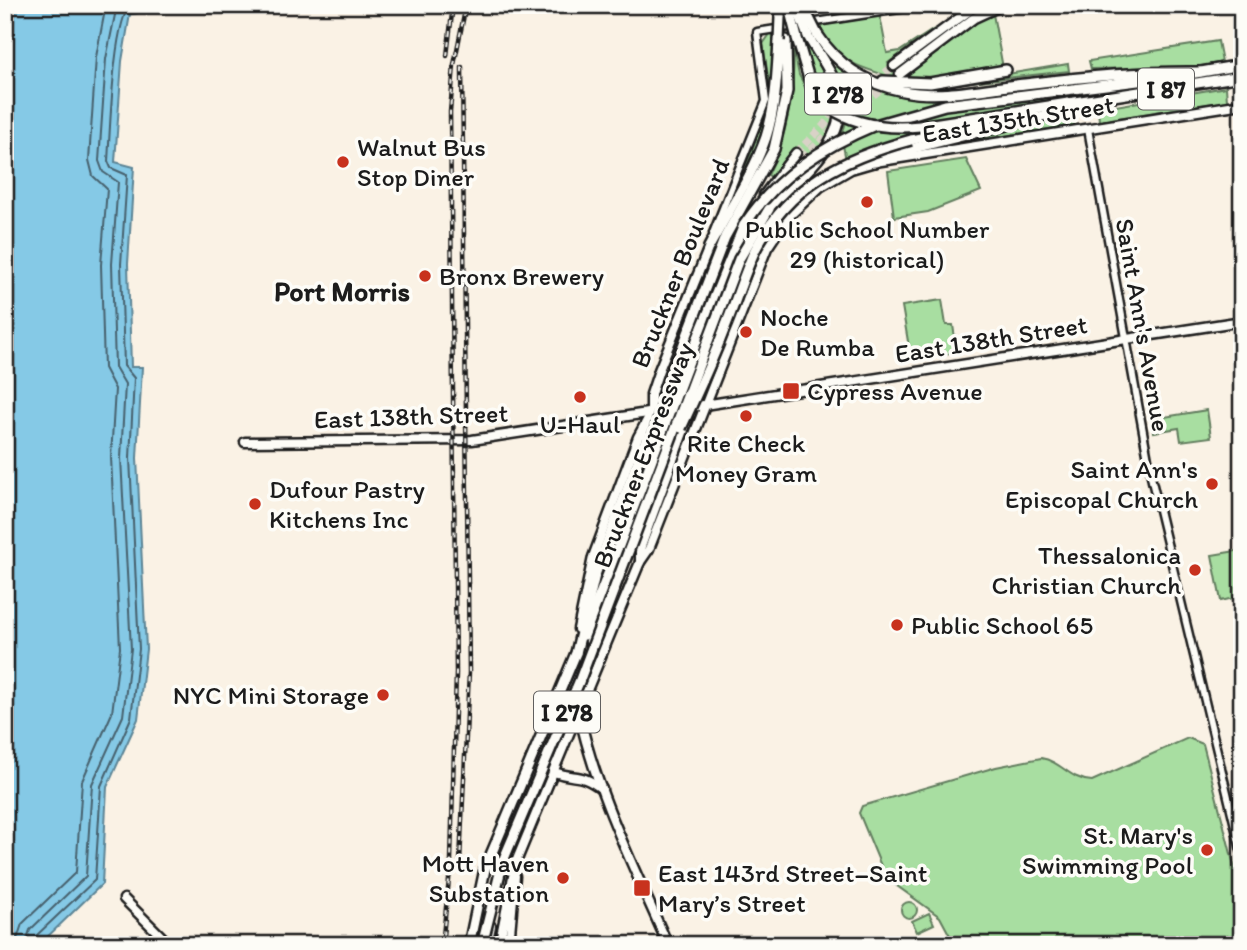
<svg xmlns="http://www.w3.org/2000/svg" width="1247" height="950" font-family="Itim,sans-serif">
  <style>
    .green { fill: #a8dea1; stroke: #627d5e; stroke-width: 2 }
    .water { fill: #85c9e6; stroke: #5b8495; stroke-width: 2 }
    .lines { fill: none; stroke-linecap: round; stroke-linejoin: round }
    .shore { stroke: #46616d; stroke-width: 2 }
    .major-tunnel { stroke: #d9d2c7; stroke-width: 8; stroke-dasharray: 8 4; stroke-linecap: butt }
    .minor-casing { stroke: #1c1c1c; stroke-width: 11 }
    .major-casing { stroke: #1c1c1c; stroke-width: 13 }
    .highway-casing { stroke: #1c1c1c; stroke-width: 14 }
    .minor { stroke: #fdfcf7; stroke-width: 6 }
    .major { stroke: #fdfcf7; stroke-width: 8 }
    .highway { stroke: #fdfcf7; stroke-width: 9 }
    .rail-casing { stroke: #1c1c1c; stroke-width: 4.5 }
    .rail { stroke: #fdfcf7; stroke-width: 2; stroke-dasharray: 5; stroke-linecap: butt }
    .highway-bridge-casing { stroke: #1c1c1c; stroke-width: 14; stroke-linecap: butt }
    .highway-bridge { stroke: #fdfcf7; stroke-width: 9 }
    .poi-dot { fill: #c8321e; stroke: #fdfcf7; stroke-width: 2.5 }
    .labels { text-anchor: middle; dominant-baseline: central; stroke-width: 7; stroke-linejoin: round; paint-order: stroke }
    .shield { fill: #fdfcf7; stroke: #605f5e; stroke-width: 2 }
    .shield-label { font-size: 24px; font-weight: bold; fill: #1c1c1c }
    .street-label { font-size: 26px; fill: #1c1c1c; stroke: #fdfcf7 }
    .poi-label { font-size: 26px; fill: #1c1c1c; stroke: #fdfcf7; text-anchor: start }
    .neighbourhood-label { font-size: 28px; font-weight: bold; fill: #1c1c1c; stroke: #fdfcf7 }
  </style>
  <rect width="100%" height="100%" fill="#faf2e5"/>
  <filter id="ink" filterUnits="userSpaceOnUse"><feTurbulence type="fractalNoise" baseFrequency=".0143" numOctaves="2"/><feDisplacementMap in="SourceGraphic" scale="14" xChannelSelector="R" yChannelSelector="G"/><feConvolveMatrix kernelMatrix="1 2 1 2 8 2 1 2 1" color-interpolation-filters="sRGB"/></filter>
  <g filter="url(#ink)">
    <g class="green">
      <polygon points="993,14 1003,68 930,82 900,80 967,27"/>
      <path d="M 880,16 L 887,53 L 900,51 L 934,29 L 888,63 L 899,79 C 866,70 832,61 818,26 Z"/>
      <path d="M 804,33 C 818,63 842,100 830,133 C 826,145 816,156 809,166 L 792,150 L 771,177 L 768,175 C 788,135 793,95 794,51 L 799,75 L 814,103 L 824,95 L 809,64 Z"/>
      <polygon points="770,34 777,35 773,95 761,148 730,202 741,181 771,96 763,44"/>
      <polygon points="1218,41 1222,62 1197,67 1091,69 1089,61"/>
      <polygon points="1068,64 1069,71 935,86"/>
      <path d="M 837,65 C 886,104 926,100 985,94 L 986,105 L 1085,93 L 1085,97 L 908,124 L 913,146 L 846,160 L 841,136 C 852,115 845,89 834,70 Z"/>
      <polygon points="1226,87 1227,101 1099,121 1098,109"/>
      <polygon points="1075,113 1074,125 960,143 957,141"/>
      <polygon points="966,159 981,191 928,212 894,217 888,171"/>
      <polygon points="942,300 946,325 953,325 957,352 911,359 902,306"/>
      <polygon points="1207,410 1211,437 1181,441 1179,428 1154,432 1152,419"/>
      <polygon points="1242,550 1242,596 1221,601 1212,555"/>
      <path d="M 1188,738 L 1203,744 L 1242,897 L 1242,945 L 955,945 L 940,917 L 886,878 L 859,813 L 862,806 L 996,767 L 1041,758 C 1061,761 1070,780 1092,781 Z"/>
      <circle cx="909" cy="910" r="8"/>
      <polygon points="929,913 934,924 917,932 912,921"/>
    </g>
    <polygon class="water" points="5,5 138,5 137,13 130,14 122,61 115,162 134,167 128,264 131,367 142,367 137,458 146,649 138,719 107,787 102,884 39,945 5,945"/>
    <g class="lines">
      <g class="shore">
        <polyline points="15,945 22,924 76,872 82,781 112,713 120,648 111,457 115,389 104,368 101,265 107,189 93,176 89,160 96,57 106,5"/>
        <polyline points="25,945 30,930 86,876 92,784 123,716 131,649 121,458 125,384 115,367 112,264 118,182 103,172 99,161 106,59 117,5"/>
        <path d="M 34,945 L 37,935 L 95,880 L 101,786 L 131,718 L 139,649 L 130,458 L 134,378 L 124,366 L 121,264 L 127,175 L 111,168 L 108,161 C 110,134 113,18 131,5"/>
      </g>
      <g class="major-tunnel">
        <polyline points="796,153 845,105 894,66"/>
        <polyline points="802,159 850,113 886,85"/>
      </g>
      <defs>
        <g id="minor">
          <polyline points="810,23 925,5"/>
          <polyline points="1088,129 1152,481 1242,855"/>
          <polyline points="713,233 766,101 757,32 795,26"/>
        </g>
        <g id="major">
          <polyline points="894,66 977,5"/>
          <polyline points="900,74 974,18 1002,5"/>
          <polyline points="764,195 796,153"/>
          <polyline points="764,210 780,186"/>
          <polyline points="685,408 1242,321"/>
          <polyline points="651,413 684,367"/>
          <polyline points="245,442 472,440 654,412"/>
          <polyline points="640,562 640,549 688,419"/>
          <polyline points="578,629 593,557 638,437 651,413 651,394 659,370 709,247"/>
          <polyline points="590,641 687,378"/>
          <path d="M 579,713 C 596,793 635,869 668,945"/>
          <path d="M 547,752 L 554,772 C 576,780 580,772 602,789"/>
          <polyline points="513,825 581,667"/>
          <polyline points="501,862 500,849 505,829"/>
          <polyline points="124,899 170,945"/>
          <polyline points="475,945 479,918"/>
          <polyline points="487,945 491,926"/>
          <polyline points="499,945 516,862 640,562 649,549 767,248 787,218 820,187 851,169 875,162 1242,104"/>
          <polyline points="509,945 515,876"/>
        </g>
        <g id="highway">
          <polyline points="780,5 780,17"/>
          <path d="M 817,34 C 837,65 867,84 903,91 C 942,99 986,88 1025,84 C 1084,77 1141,71 1200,72"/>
          <polyline points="797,38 812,89"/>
          <polyline points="1195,73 1242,65"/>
          <polyline points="883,81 930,83 1006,70"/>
          <polyline points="875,125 945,105 1178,76"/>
          <polyline points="920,126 1242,76"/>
          <polyline points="911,140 989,121"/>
          <polyline points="875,162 898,152 1083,106"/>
          <path d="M 769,209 C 799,175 853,142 837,88 C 831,69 817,53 808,36"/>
          <path d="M 709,247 C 728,211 753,175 766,137 C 776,106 777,73 779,41"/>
          <polyline points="697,340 744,225"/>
          <polyline points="671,377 725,237 774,149 787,91 786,40"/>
          <polyline points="584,635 619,546"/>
          <polyline points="576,653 595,575 653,421 651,413"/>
        </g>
      </defs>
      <use href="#minor" class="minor-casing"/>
      <use href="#major" class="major-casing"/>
      <use href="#highway" class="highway-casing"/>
      <use href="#minor" class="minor"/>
      <use href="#major" class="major"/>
      <use href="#highway" class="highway"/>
      <defs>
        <g id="rail">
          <polyline points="447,56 453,5"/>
          <polyline points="460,862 469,672 462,67"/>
          <polyline points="442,945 451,861 456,672 450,112 454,65 466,5"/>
        </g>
      </defs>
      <use href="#rail" class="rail-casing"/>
      <use href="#rail" class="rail"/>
      <defs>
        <g id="highway-bridge">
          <polyline points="806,12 817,34"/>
          <polyline points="799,13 808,36"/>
          <polyline points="791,15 797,38"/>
          <polyline points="779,41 780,17"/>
          <path d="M 812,89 C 835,123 882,130 920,126"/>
          <path d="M 744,225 C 777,176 822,147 875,125"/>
          <path d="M 681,428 C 696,396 711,364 724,330 C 735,304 743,276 755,250 C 789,184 844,158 911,140"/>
          <polyline points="647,459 671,377"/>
          <polyline points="619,546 697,340"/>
          <polyline points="469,945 485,869 576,653"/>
          <polyline points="482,945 503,861 579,682 739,259 769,209"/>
        </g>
      </defs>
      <use href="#highway-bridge" class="highway-bridge-casing"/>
      <use href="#highway-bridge" class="highway-bridge"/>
    </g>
  </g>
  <g class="poi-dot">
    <circle cx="343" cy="162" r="7"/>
    <circle cx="867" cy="202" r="7"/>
    <circle cx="425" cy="276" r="7"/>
    <circle cx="746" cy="332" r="7"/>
    <rect x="782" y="382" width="18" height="18" rx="3.5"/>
    <circle cx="580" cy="397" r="7"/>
    <circle cx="746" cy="416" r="7"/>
    <circle cx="1212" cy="484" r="7"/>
    <circle cx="255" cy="504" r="7"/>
    <circle cx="1195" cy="570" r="7"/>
    <circle cx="897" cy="625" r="7"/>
    <circle cx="383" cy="695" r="7"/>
    <circle cx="1207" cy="850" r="7"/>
    <circle cx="563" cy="878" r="7"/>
    <rect x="633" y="879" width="18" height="18" rx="3.5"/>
  </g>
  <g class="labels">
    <g class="shield">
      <rect x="1138" y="68.5" width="56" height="41" rx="5"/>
      <rect x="805" y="73.5" width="66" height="41" rx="5"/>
      <rect x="534" y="691.5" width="66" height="41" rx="5"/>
    </g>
    <g class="shield-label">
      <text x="1166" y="89">I 87</text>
      <text x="838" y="94">I 278</text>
      <text x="567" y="712">I 278</text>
    </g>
    <g class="street-label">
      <text transform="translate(1018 119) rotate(-9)">East 135th Street</text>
      <text transform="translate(680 263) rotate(-68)">Bruckner Boulevard</text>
      <text transform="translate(1143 325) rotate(80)">Saint Ann's Avenue</text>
      <text transform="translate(991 339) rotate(-9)">East 138th Street</text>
      <text transform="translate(411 416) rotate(-2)">East 138th Street</text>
      <text transform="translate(643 455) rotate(-69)">Bruckner Expressway</text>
    </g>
    <g class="poi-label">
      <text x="357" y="147">Walnut Bus<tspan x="357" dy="30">Stop Diner</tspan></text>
      <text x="867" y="229" text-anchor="middle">Public School Number<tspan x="867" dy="30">29 (historical)</tspan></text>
      <text x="439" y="276">Bronx Brewery</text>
      <text x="760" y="317">Noche<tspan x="760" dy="30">De Rumba</tspan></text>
      <text x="807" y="391">Cypress Avenue</text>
      <text x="580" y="424" text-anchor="middle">U-Haul</text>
      <text x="746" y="443" text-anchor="middle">Rite Check<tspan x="746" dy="30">Money Gram</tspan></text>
      <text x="1198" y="469" text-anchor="end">Saint Ann's<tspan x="1198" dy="30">Episcopal Church</tspan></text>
      <text x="269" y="489">Dufour Pastry<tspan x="269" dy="30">Kitchens Inc</tspan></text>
      <text x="1181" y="555" text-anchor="end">Thessalonica<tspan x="1181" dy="30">Christian Church</tspan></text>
      <text x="911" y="625">Public School 65</text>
      <text x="369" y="695" text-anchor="end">NYC Mini Storage</text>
      <text x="1193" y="835" text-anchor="end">St. Mary's<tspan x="1193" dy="30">Swimming Pool</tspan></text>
      <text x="549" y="863" text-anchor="end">Mott Haven<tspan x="549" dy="30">Substation</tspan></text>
      <text x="658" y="873">East 143rd Street–Saint<tspan x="658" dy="30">Mary’s Street</tspan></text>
    </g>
    <g class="neighbourhood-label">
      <text x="342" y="291">Port Morris</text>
    </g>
  </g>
  <rect width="1247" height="950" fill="none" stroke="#fdfcf7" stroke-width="28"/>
  <rect x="14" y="14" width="1219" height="922" fill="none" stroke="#1c1c1c" stroke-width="2.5" filter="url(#ink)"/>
</svg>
